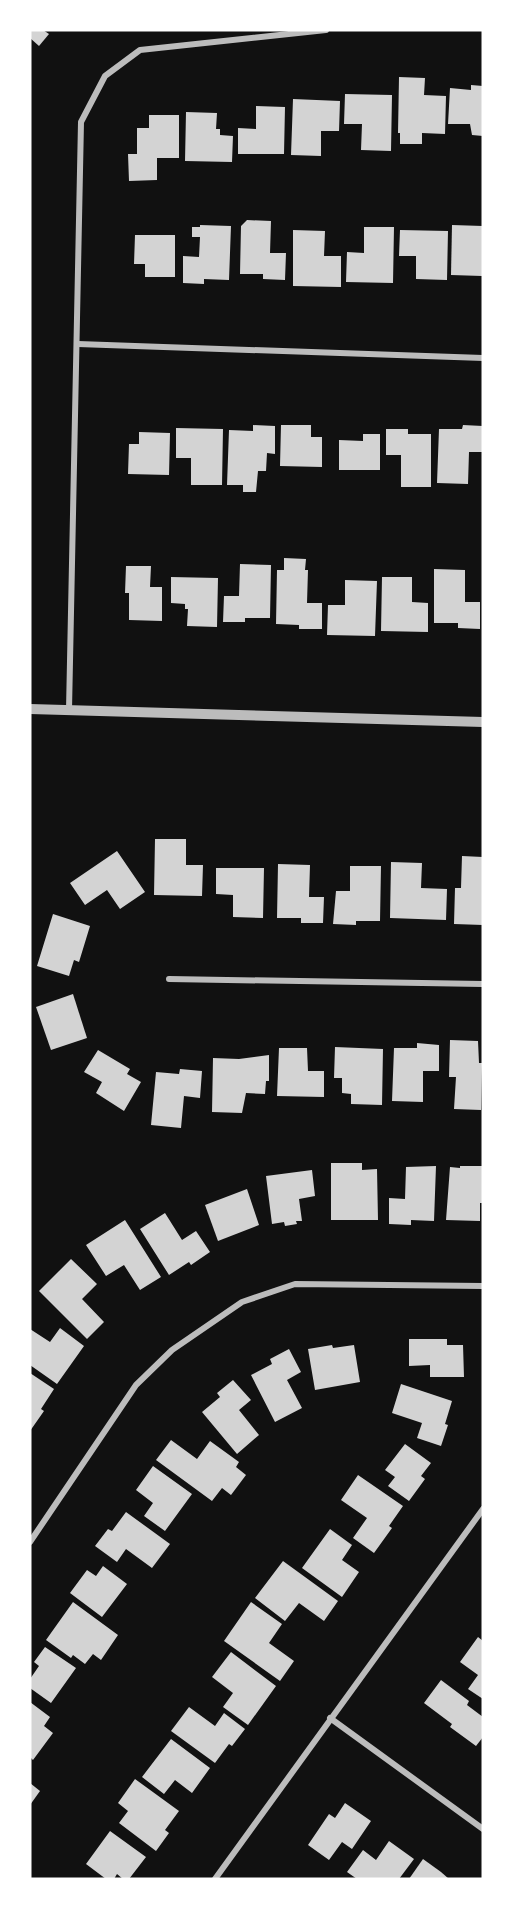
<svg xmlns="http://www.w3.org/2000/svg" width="513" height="1909" viewBox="0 0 513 1909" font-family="'Roboto Serif',serif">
<rect width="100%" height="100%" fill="#111"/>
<g fill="#d3d3d3">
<path d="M30 30H43L49 34 39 46 30 38Z"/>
<path d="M399 77 425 78 424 95 446 96 445 134 422 133V144H400V133H398Z"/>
<path d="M471 85 483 86V136L472 135 470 124H448L450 88 471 90Z"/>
<path d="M345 94 392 95 391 151 361 150 362 124H344Z"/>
<path d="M293 99 340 101 339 131H321V156L291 155Z"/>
<path d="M256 106 285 107 284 154H238V128L256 129Z"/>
<path d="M186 112 217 113 216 129H220V135L233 136 232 162 185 161Z"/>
<path d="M149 115H179V158H157V180L129 181 128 154H137V128H149Z"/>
<path d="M247 220 271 221 270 253H286L285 280 263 279V274H240L241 226Z"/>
<path d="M200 225 231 226 229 280 204 279V284L183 283V256L199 257 200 237H192V227H200Z"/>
<path d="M452 225 483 226 482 276 451 275Z"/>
<path d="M364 227H394L393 283 346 282 347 252 364 253Z"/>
<path d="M293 230 325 231 324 256H341V287L293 286Z"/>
<path d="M400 230 448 231 447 280 416 279V256H399Z"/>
<path d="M135 235H175V277H145V264H134Z"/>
<path d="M253 425 275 426V454L267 453 266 471H258L256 492H243V485H227L229 430 253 431Z"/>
<path d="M281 425H311V437H322V467L280 466Z"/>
<path d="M463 425 483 426V452H469L468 484 437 483 439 429H462Z"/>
<path d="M176 428 223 429 222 485H191V458H176Z"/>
<path d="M386 429H408V434H431V487H401V455H386Z"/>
<path d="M139 432 170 433 169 475 128 474 129 444H139Z"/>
<path d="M363 434H380V470H339V440L363 441Z"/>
<path d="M284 558 306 559 305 570H308L307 603H322V629H299V625L276 624 277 570H284Z"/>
<path d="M240 564 271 565 270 618H245V622H223L224 596H239Z"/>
<path d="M126 566H151L150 587H162V621L129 620V593H125Z"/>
<path d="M434 569 465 570V602H480V629L458 628V623H434Z"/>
<path d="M171 577 218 578 217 627 187 626 188 609H185V604L171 603Z"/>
<path d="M382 577H412V602L428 603V632L381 631Z"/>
<path d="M345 580 377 581 375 636 327 635 328 605H345Z"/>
<path d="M155 839H186V865H203L202 896 154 895Z"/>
<path d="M117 851 145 892 120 909 107 890 85 905 70 883Z"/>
<path d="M462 856 483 857V925L454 924 455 888H461Z"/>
<path d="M391 862 422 863 421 888 447 889 446 920 390 918Z"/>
<path d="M278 864 310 865 309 897H324L323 923H301V918H277Z"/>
<path d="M350 866H381L380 921H356V925L333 924 336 891H350Z"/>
<path d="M216 868H264L263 918 233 917V895L216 894Z"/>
<path d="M53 914 90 926 79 962 74 960 69 976 37 966Z"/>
<path d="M73 994 87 1038 51 1050 36 1007Z"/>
<path d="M450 1040 478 1041 479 1063H482L481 1110 454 1109 456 1077H449Z"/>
<path d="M417 1043 439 1045V1071H423V1102L392 1101 394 1048H417Z"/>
<path d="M335 1047 383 1049 382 1105 351 1104V1094L342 1093V1078H334Z"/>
<path d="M279 1048H307L308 1071H324V1097L277 1096Z"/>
<path d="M98 1050 130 1069 127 1074 141 1082 124 1111 96 1093 102 1082 84 1072Z"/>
<path d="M269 1055V1081H266L265 1094 246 1093 242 1113 212 1112 213 1058 239 1059Z"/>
<path d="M180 1069 202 1071 200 1098 184 1096 181 1128 151 1125 156 1072 179 1074Z"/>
<path d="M331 1163H362V1170L377 1169 378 1220H331Z"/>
<path d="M436 1166 434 1221 411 1220V1225L389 1224V1198L405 1199 406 1167Z"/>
<path d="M460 1166H483V1203H480V1221L446 1220 450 1167 460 1168Z"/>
<path d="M312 1170 315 1196 299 1199 302 1221H296L297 1224 285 1226 284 1222 272 1224 266 1176Z"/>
<path d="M247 1189 259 1225 218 1241 205 1205Z"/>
<path d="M165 1213 182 1240 196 1231 210 1252 191 1265 189 1262 169 1275 140 1229Z"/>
<path d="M125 1220 161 1277 140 1290 124 1265 106 1276 86 1245Z"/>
<path d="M71 1259 97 1284 82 1299 104 1322 87 1339 39 1291Z"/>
<path d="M60 1328 84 1346 57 1384 30 1365V1329L50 1342Z"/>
<path d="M409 1339H447V1345H463L464 1377H430V1365L409 1366Z"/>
<path d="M332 1345 333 1348 354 1345 360 1382 315 1390 308 1349Z"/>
<path d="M289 1349 301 1372 287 1380 302 1408 275 1422 251 1375 272 1364 270 1359Z"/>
<path d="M30 1373 54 1389 41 1409 44 1411 30 1431Z"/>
<path d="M233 1380 251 1400 239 1410 259 1435 237 1454 202 1412 220 1397 217 1393Z"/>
<path d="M401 1384 452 1401 445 1424 448 1425 441 1446 417 1438 422 1423 392 1413Z"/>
<path d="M171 1440 197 1459 210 1441 239 1462 236 1467 246 1475 231 1495 222 1488 212 1501 156 1460Z"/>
<path d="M405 1444 431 1463 421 1476 425 1479 409 1501 388 1486 395 1477 385 1470Z"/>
<path d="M153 1466 192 1494 165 1531 144 1516 153 1503 136 1490Z"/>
<path d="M358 1475 403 1506 389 1526 392 1528 374 1553 353 1538 367 1518 341 1500Z"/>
<path d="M126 1512 170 1544 152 1568 126 1549 117 1562 95 1546 108 1529 112 1531Z"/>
<path d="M330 1529 352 1545 342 1560 359 1572 342 1597 302 1568Z"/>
<path d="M283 1561 338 1601 324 1621 299 1603 285 1621 255 1598Z"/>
<path d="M103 1566 127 1584 102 1617 70 1593 87 1570 96 1576Z"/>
<path d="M73 1602 118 1635 101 1660 93 1654 85 1664 73 1655 71 1658 46 1640Z"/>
<path d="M251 1602 282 1624 269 1643 294 1661 280 1681 224 1641Z"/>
<path d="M478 1637 483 1641V1699L468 1689 478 1675 460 1662Z"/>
<path d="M45 1647 76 1668 51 1703 30 1688V1679L39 1666 34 1662Z"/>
<path d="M231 1652 276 1686 248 1725 223 1707 233 1693 212 1677Z"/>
<path d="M441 1680 469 1701 467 1705 483 1717V1737L476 1746 450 1727 452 1724 424 1703Z"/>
<path d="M30 1702 50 1717 44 1726 53 1733 33 1760 30 1757Z"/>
<path d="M189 1707 215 1726 224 1713 245 1729 232 1746 229 1744 215 1763 171 1731Z"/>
<path d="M171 1739 210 1768 192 1793 175 1780 164 1794 142 1777Z"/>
<path d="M135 1779 179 1811 165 1830 169 1833 156 1851 119 1823 128 1811 118 1803Z"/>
<path d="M30 1783 40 1791 30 1805Z"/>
<path d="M345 1803 371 1821 352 1849 342 1842 329 1860 308 1845 329 1814 335 1818Z"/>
<path d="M110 1831 146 1857 129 1879H123L117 1874 114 1879H106L86 1864Z"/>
<path d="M389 1841 414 1859 399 1879H357L347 1872 363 1850 376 1860Z"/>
<path d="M423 1859 441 1872 449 1879H409Z"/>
</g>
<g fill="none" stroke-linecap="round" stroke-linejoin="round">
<g stroke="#bcbcbc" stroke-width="6">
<path d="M78 344 483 358"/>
<path d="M69 710 81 122 105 76 140 50 326 30"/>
<path d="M169 979 483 984"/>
<path d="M30 1542 136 1385 172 1350 242 1302 295 1284 483 1286"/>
<path d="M330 1718 483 1829"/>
<path d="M215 1879 483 1509"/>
</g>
<path stroke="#bcbcbc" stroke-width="10" d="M30 709 483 722"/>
</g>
<rect width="513" height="1909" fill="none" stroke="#ffffff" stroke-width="63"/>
</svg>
